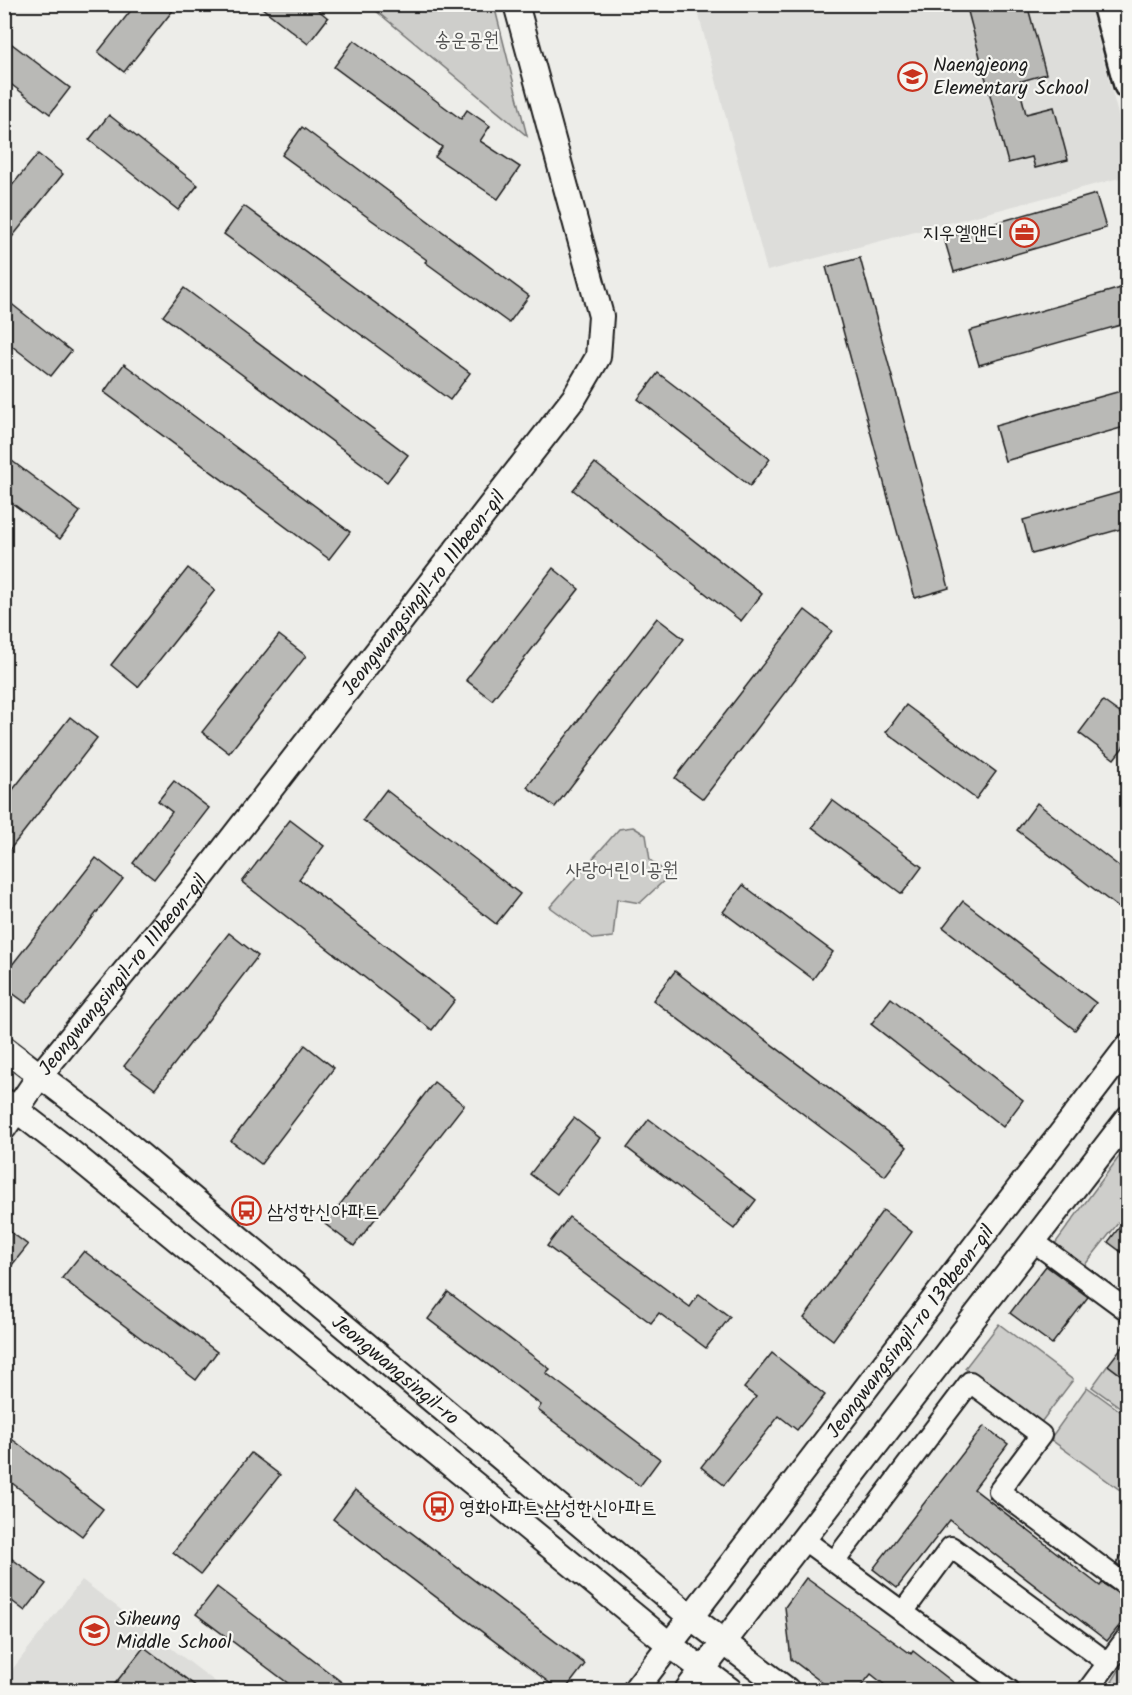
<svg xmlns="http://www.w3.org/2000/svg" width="1132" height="1695" viewBox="0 0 1132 1695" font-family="Kalam,'Poor Story',sans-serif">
<rect width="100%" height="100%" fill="#edede9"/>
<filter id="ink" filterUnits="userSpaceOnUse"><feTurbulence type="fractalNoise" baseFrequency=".0167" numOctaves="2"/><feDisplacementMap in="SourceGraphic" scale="12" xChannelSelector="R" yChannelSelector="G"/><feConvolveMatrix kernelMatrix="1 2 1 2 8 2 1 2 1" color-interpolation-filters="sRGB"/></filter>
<g filter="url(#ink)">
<g fill="#ddddda">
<path d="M696 5H1089L1127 148V176L767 271Z"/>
<path d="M82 1580 226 1690H5L4 1680Z"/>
</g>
<g fill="#cececb" stroke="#757574" stroke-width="1.5">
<path d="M369 5H494L527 136Z"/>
<path d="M633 827 646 835 650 860 670 875 640 903 617 899 613 937 594 939 550 907 619 829Z"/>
<path d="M1127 1146V1212L1080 1271 1051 1249Z"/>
<path d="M999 1324 1073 1380 1039 1425 965 1368Z"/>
<path d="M1108 1365 1127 1380V1412L1092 1387Z"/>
<path d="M1087 1387 1127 1416V1495L1050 1439Z"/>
<path d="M1127 1658V1690H1120L1111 1683Z"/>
</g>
<g fill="#b9b9b6" stroke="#1c1c1c" stroke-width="1.5">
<path d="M136 4H178L124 72 98 52Z"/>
<path d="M257 4H311L328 18 308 44Z"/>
<path d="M966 4H1000L1001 10 1027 4 1046 74 1018 82 1026 114 1054 107 1068 160 1035 168 1032 157 1008 163Z"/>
<path d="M4 38 70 88 50 114 4 79Z"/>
<path d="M354 40 461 119 467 110 490 126 480 141 520 167 498 199 435 157 442 147 334 67Z"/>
<path d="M109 115 198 185 178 210 89 140Z"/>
<path d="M302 127 529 296 509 323 425 262 427 260 282 155Z"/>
<path d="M38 154 63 174 4 247V195Z"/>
<path d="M1096 194 1106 228 954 272 944 238Z"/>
<path d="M244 206 470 373 450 400 224 234Z"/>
<path d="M860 258 949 588 915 598 826 267Z"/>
<path d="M184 288 408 455 387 482 163 316Z"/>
<path d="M1121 288 1128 310V323L979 365 969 331Z"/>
<path d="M4 298 71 351 51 376 4 340Z"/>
<path d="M124 364 350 532 329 559 104 392Z"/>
<path d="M658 373 770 459 750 486 638 399Z"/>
<path d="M1128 389V426L1005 461 995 426Z"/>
<path d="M4 455 80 512 60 539 4 497Z"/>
<path d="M595 463 762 594 741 621 573 490Z"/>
<path d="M1128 490V527L1032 554 1023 520Z"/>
<path d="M188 568 215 590 138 687 111 665Z"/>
<path d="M553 568 579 589 492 700 466 680Z"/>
<path d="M805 610 832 631 703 799 675 778Z"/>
<path d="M657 618 684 639 555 807 527 787Z"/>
<path d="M279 635 306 656 229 753 202 732Z"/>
<path d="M1103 701 1128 719V741L1114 759 1079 733Z"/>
<path d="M906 705 996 772 976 799 886 732Z"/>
<path d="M70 717 97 738 4 857V801Z"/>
<path d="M174 781 209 808 154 879 133 863 172 812 158 801Z"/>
<path d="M386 790 520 894 496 924 363 820Z"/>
<path d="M832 800 922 867 902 894 812 827Z"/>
<path d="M1037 803 1128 873V915L1017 830Z"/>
<path d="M290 820 324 846 299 879 455 1000 432 1030 242 882Z"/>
<path d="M96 858 123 879 26 1003 4 987V975Z"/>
<path d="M743 885 833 952 813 979 723 912Z"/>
<path d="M963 901 1096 1003 1075 1030 943 927Z"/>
<path d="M229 933 258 956 155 1089 124 1066Z"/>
<path d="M675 971 907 1147 885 1176 653 1000Z"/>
<path d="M891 998 1023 1100 1003 1127 871 1024Z"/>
<path d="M305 1045 334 1068 261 1164 231 1141Z"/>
<path d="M434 1082 464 1105 354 1246 325 1224Z"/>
<path d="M574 1118 600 1138 557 1194 530 1174Z"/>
<path d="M649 1119 756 1200 734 1229 627 1148Z"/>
<path d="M883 1210 912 1232 833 1340 804 1318Z"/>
<path d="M1128 1216V1257L1108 1242Z"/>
<path d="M569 1217 690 1307 699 1294 730 1317 706 1348 659 1313 651 1323 547 1246Z"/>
<path d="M4 1227 28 1245 4 1275Z"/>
<path d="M84 1251 217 1352 196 1380 62 1278Z"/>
<path d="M1046 1266 1088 1297 1052 1344 1010 1313Z"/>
<path d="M448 1292 550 1369 546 1373 660 1459 640 1486 538 1410 541 1405 428 1319Z"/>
<path d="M1128 1339V1380L1108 1365Z"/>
<path d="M772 1353 825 1395 797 1430 779 1416 724 1485 701 1467 756 1397 744 1388Z"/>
<path d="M984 1426 1008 1444 974 1489 1100 1586 1102 1583 1128 1599V1615L1107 1641 950 1520 897 1588 873 1569Z"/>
<path d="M4 1433 103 1509 82 1536 4 1477Z"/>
<path d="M251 1453 280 1475 201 1574 173 1552Z"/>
<path d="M355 1490 585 1664 565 1690H559L333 1519Z"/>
<path d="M1128 1546V1572L1116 1563Z"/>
<path d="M4 1553 46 1584 25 1611 4 1595Z"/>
<path d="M806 1578 911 1654 913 1651 963 1690H891L871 1674 858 1690H832L791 1659 785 1607Z"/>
<path d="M217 1587 352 1690H297L196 1614Z"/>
<path d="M144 1647 201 1690H110Z"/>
</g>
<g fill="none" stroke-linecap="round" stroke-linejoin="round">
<defs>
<g id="minor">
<path d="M1033 1241 1128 1311"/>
<path d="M803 1539 1009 1690"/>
<path d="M834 1562 970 1382 1041 1435 999 1491 1128 1587"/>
<path d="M903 1612 951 1547 1108 1663 1088 1690"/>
<path d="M1108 1663 1128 1636"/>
</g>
<g id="tertiary">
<path id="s1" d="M4 1048 102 1123 692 1618 787 1690"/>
<path d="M6 1102 72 1153 670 1645 730 1690"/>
<path id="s2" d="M4 1128 40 1075 199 881 574 398 598 357 601 316 516 4"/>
<path id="s3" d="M635 1690 1128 1046"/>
<path d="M687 1690 1128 1118"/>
</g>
<path id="secondary" d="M1106 4 1128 85"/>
</defs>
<use href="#minor" stroke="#1c1c1c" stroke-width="24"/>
<use href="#tertiary" stroke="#1c1c1c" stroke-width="28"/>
<use href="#secondary" stroke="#1c1c1c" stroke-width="32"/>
<use href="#minor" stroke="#f6f6f2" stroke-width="20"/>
<use href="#tertiary" stroke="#f6f6f2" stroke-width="24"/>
<use href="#secondary" stroke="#f6f6f2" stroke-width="27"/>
</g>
</g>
<defs>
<symbol id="school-ring" viewBox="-11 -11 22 22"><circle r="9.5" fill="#f6f6f2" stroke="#c8321e" stroke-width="1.5"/><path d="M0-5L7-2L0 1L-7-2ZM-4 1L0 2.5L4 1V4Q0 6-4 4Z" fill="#c8321e"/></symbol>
<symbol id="office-ring" viewBox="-11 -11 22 22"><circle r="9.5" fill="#f6f6f2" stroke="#c8321e" stroke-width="1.5"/><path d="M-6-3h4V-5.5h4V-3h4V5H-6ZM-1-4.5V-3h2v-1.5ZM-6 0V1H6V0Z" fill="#c8321e"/></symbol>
<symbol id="bus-ring" viewBox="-11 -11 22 22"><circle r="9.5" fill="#f6f6f2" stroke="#c8321e" stroke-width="1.5"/><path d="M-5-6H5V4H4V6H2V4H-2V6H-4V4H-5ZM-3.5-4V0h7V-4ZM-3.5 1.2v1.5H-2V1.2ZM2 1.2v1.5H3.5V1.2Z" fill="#c8321e"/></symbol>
</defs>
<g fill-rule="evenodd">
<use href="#school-ring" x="896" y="60" width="33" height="33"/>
<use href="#office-ring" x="1008" y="216" width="33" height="33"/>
<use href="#bus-ring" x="230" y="1194" width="33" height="33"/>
<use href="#bus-ring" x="422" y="1490" width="33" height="33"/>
<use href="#school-ring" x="78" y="1614" width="33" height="33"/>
</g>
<g text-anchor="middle" stroke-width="4.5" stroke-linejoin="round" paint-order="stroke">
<g font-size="20" fill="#515151" stroke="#f6f6f2">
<text x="467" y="46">송운공원</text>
<text x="622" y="876">사랑어린이공원</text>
</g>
<g font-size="20" fill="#1c1c1c" stroke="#f6f6f2" text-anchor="start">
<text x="933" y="71">Naengjeong<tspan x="933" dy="23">Elementary School</tspan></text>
<text x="1003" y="239" text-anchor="end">지우엘앤디</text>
<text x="267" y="1218">삼성한신아파트</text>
<text x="459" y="1514">영화아파트.삼성한신아파트</text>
<text x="116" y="1625">Siheung<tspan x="116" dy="23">Middle School</tspan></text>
</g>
<g font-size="20" fill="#1c1c1c" stroke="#f6f6f2">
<text dy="7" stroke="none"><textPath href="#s2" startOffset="680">Jeongwangsingil-ro 111beon-gil</textPath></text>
<text dy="7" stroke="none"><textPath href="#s2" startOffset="194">Jeongwangsingil-ro 111beon-gil</textPath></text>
<text dy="7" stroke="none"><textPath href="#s3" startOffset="452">Jeongwangsingil-ro 139beon-gil</textPath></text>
<text dy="7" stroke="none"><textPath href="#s1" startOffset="507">Jeongwangsingil-ro</textPath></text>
</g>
</g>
<rect width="1132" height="1695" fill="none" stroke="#f6f6f2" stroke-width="24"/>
<rect x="12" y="12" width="1108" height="1671" fill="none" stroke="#1c1c1c" stroke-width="2" filter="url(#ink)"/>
</svg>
